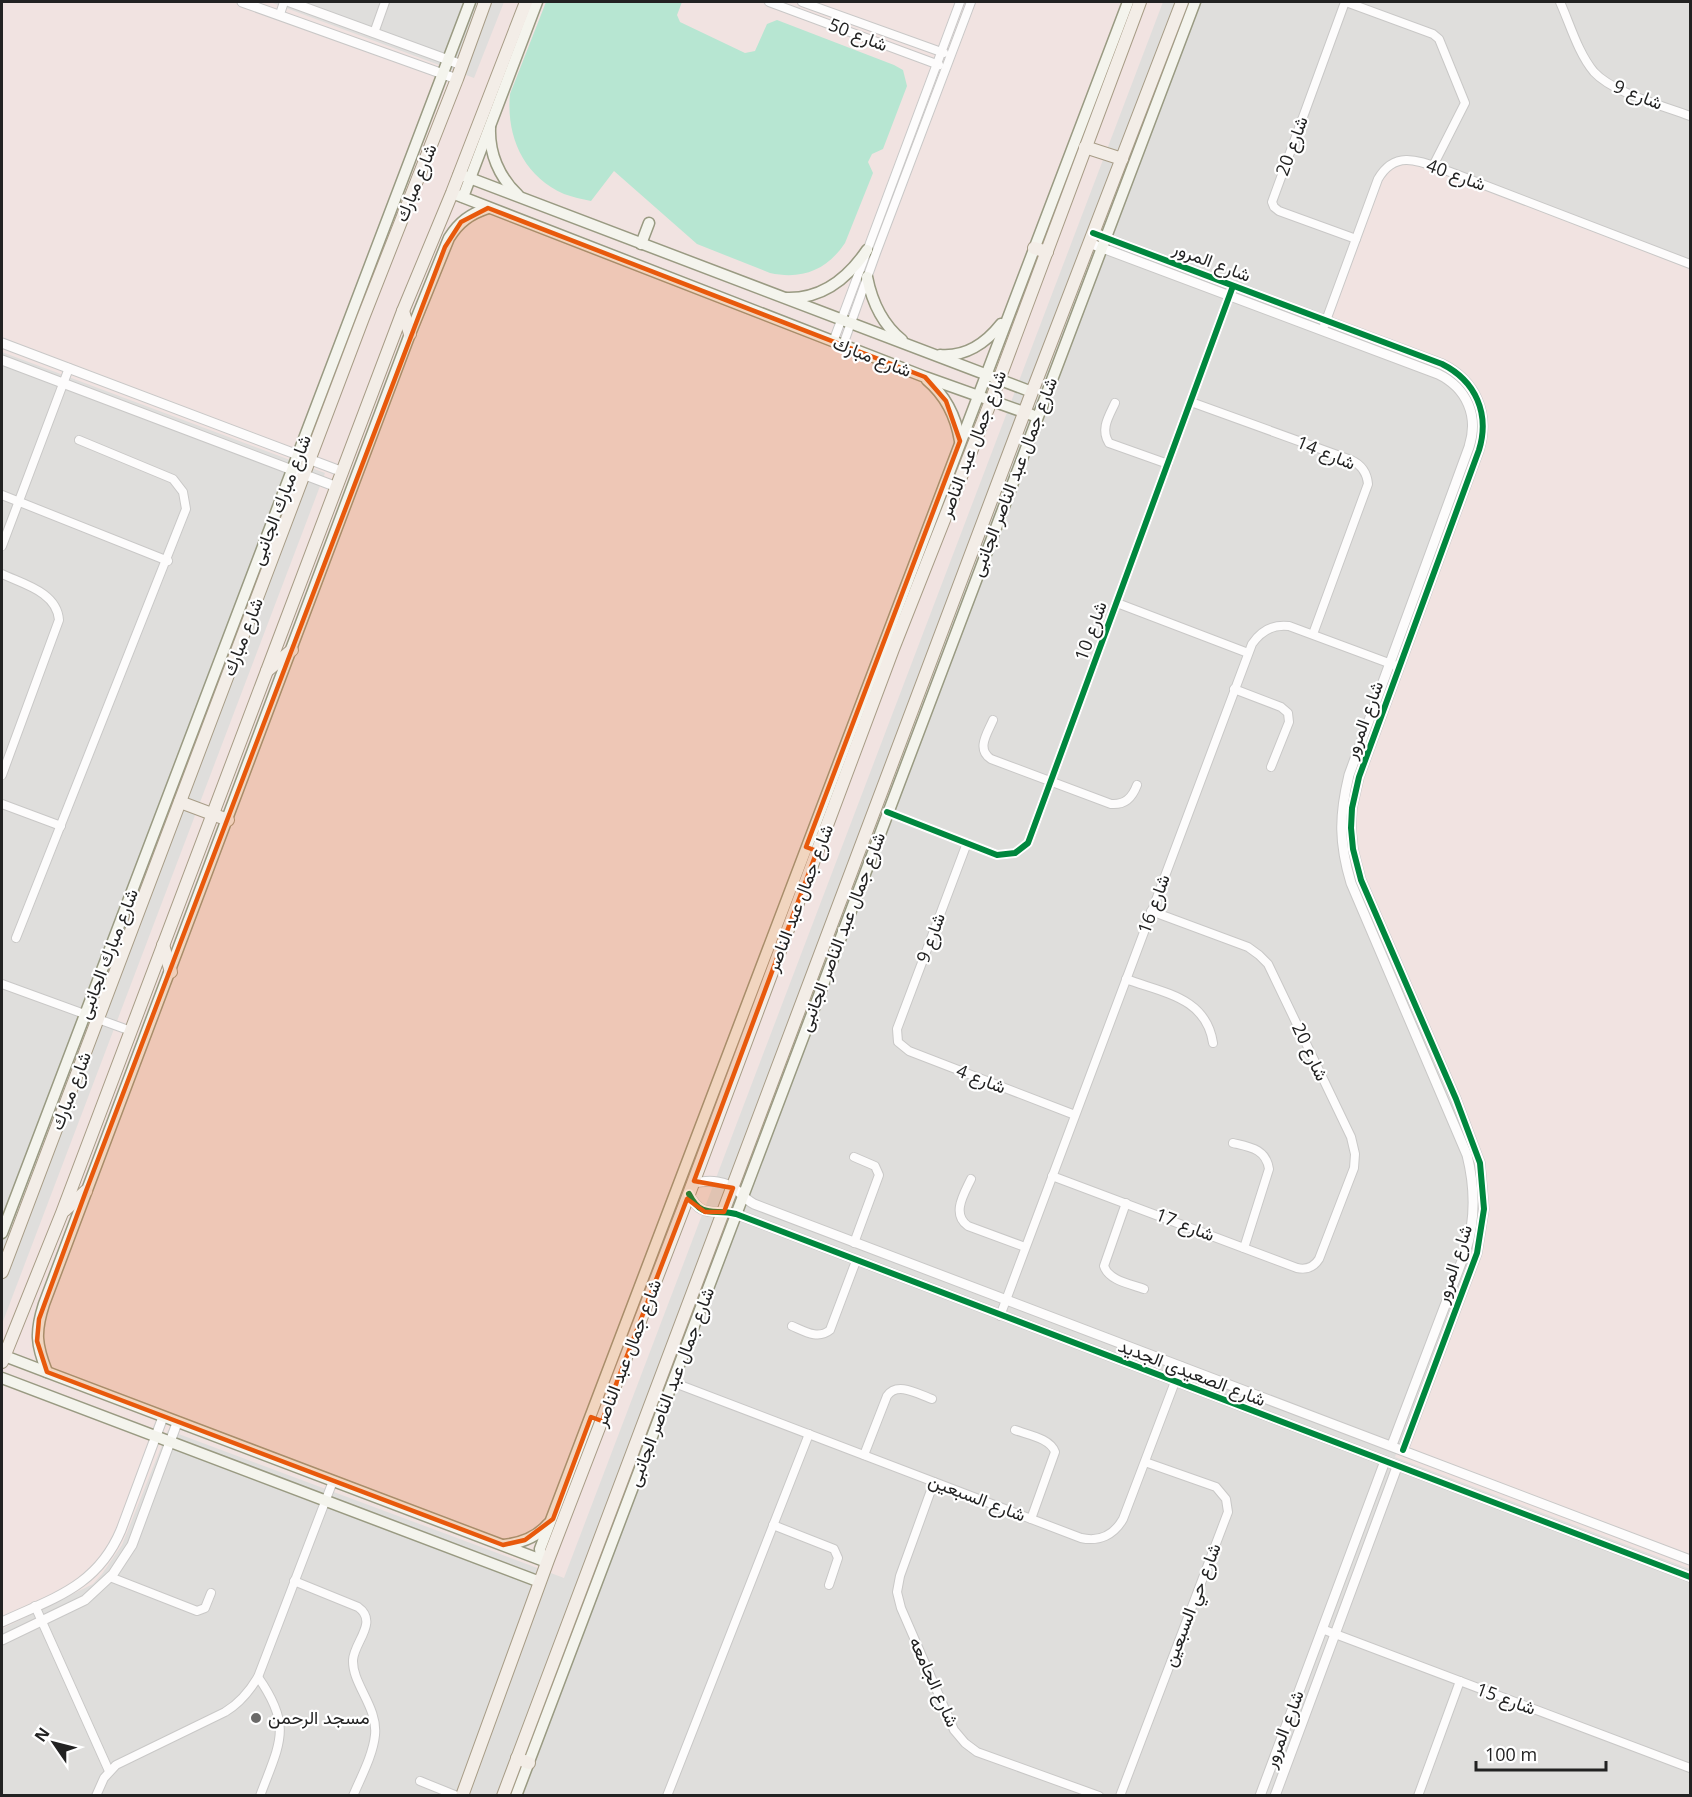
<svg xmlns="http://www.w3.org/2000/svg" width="1692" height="1797" viewBox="0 0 1692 1797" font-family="'Open Sans',Vazirmatn,sans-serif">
<rect width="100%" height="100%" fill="#f0eeeb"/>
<rect fill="#dfdedc" x="2" y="2" width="1688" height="1793"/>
<g fill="#f1e3e1">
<path d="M2 2H270L474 78 504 2H1163L564 1578 168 1430 122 1545 102 1574 93 1584 2 1629V1324L325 473 2 352Z"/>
<path d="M1409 163 1420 165 1690 269V1569L1395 1457 1473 1255 1479 1216 1476 1166 1459 1118 1354 875 1346 837V813L1350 787 1478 428 1477 412 1468 392 1449 374 1327 328 1382 180 1387 172 1395 166Z"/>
</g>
<path fill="#b7e6d2" d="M546 2H682L677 15 680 22 745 53 755 51 767 24 777 20 894 65 903 70 907 86 883 149 872 154 868 162 873 173 845 243C827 270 802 280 770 273L697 244 614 171 591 201C582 199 572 197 564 194 523 176 506 136 510 94Z"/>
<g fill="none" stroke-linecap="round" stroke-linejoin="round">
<defs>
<g id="minor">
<path d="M769 2 939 65"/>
<path d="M802 2 944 53"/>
<path d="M1345 2 1272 202 1274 207 1279 211 1356 239"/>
<path d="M1346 2 1433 34 1439 39 1465 103 1433 166"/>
<path d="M1560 2C1570 24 1578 53 1594 72 1613 93 1664 106 1690 116"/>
<path d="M280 14 284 2"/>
<path d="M374 33 385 2"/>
<path d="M1324 326 1378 179C1397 146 1425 164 1453 173L1690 264"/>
<path d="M833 342 960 2"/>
<path d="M843 345 876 253 971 2"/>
<path d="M1191 402 1351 460C1362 465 1367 473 1368 484L1313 634"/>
<path d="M1115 403C1109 416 1100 429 1109 443L1168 464"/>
<path d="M2 495 168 561"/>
<path d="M2 546 69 368"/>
<path d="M2 574C23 584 57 592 59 620L2 775"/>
<path d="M1117 603 1248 653"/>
<path d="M1234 689 1281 707 1288 713 1289 722 1271 767"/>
<path d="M993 720C987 734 976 749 991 759L1111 804C1125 805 1132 798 1137 785"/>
<path d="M2 804 61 826"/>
<path d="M887 812 997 855 1015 853 1028 843 1233 286"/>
<path d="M967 843 897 1029 898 1042 909 1051 1075 1115"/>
<path d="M16 938 186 509 183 492 173 479 79 440"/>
<path d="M1126 979C1163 993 1206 997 1213 1043"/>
<path d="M2 984 131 1031"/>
<path d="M1233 1143C1250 1147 1266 1149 1269 1169L1244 1248"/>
<path d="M854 1157 875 1166 879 1175 854 1243"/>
<path d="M1052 1176 1297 1268C1306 1270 1314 1267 1319 1259L1354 1168 1355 1154 1351 1137 1268 964 1259 955 1248 947 1151 911"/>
<path d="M971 1179C964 1194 951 1214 968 1226L1025 1247"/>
<path d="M1126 1203 1104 1266C1109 1281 1131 1284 1144 1289"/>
<path d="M1000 1316 1252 644C1261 631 1273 624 1289 626L1394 665"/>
<path d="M792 1326C804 1331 818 1340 830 1330L856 1261"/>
<path d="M672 1382 1081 1538C1099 1542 1114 1535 1123 1519L1181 1366"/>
<path d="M1015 1430C1028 1435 1050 1438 1055 1452L1031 1519"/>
<path d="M864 1455 887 1396C897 1381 918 1394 932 1399"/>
<path d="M934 1482 900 1576 897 1592 901 1608 954 1730 965 1743 977 1752 1099 1796"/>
<path d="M773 1525 834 1549 838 1558 829 1585"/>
<path d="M110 1577 197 1611 205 1608 211 1593"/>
<path d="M294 1581 358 1607C379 1622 354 1642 353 1660 352 1684 378 1707 375 1735 373 1755 361 1777 353 1796"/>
<path d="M35 1606 109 1771"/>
<path d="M1322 1629 1690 1768"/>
<path d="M258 1677C293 1727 280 1742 260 1796"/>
<path d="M420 1781 457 1796"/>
<path d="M96 1796 104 1778 116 1765 225 1712C240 1703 249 1692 258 1677L333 1481"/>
<path d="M667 1796 809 1434"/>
<path d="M1120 1796 1228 1512 1226 1499 1216 1487 1145 1462"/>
<path d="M1418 1796 1460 1681"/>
</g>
<g id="tertiary">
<path d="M242 2 457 79"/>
<path d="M290 2 462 65"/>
<path d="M1100 236 1442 364C1476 381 1490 414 1479 450L1359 777 1352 808 1351 828 1353 849 1361 880 1456 1099 1480 1163 1484 1209 1477 1253 1403 1450"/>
<path d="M1089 243 1438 374C1467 388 1479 416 1469 447L1349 775C1339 816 1339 843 1351 883L1467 1155C1475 1187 1476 1218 1466 1250L1392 1445"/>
<path d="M2 343 343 472"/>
<path d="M2 360 337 487"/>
<path d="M693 1183C710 1180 726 1180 739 1192 744 1197 748 1201 754 1204L1690 1560"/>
<path d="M689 1194C702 1220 714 1208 736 1214L1690 1577"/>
<path d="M2 1622C53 1598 97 1587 121 1530L163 1417"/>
<path d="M2 1640 85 1600 113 1574 132 1545 177 1423"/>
<path d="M1260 1796 1385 1461"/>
<path d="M1275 1796 1397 1467"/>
</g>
<g id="secondary">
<path d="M490 128C489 153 499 177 518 195"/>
<path d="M459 174 1032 392"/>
<path d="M452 193 925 377 1032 415"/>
<path d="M463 197 537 2"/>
<path d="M641 244 649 223"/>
<path d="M867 277C872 302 882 324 902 340"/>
<path d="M787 298C823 299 848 278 867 250"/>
<path d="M940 355C965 357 986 343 1001 324"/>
<path d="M927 380C946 396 956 417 960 441"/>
<path d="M2 1233 470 2"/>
<path d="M2 1355 544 1561"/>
<path d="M47 1372C36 1344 35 1332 44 1304L410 334 449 238C459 222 470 214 488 208"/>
<path d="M2 1378 540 1582"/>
<path d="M504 1545C521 1543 537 1537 548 1524"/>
<path d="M548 1560 541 1556 540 1549 1128 2"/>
<path d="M516 1796 1195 2"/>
</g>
<g id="primary">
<path d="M1085 147 1122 159"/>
<path d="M1034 248 1047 252"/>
<path d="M403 311 410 334"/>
<path d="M267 671 292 650"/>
<path d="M180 802 228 820"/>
<path d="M163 945 171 972"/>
<path d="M65 1210 86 1191"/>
<path d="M2 1272 363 318 457 79 485 2"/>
<path d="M2 1362 62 1213 403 311 452 193 526 2"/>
<path d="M517 1758 529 1763"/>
<path d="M462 1796 548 1560 689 1194 893 649 991 401 1140 2"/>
<path d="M503 1796 1032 392 1182 2"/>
</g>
</defs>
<use href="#minor" stroke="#c9c8c7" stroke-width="10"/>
<use href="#tertiary" stroke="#c9c8c7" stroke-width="11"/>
<use href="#secondary" stroke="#999a82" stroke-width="13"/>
<use href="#primary" stroke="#a79c86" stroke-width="14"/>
<use href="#minor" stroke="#fdfcfc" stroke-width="8"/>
<use href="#tertiary" stroke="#fdfcfc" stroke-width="9"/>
<use href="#secondary" stroke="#f4f4ed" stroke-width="10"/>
<use href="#primary" stroke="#f3ede7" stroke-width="12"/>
<defs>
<g id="cycleway">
<path d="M1093 233 1442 364C1476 381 1490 414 1479 450L1359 777 1352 808 1351 828 1353 849 1361 880 1456 1099 1480 1163 1484 1209 1477 1253 1403 1450"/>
<path d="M887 812 997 855 1015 853 1028 843 1233 286"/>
<path d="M689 1194C702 1220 714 1208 736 1214L1690 1577"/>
</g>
</defs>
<use href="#cycleway" stroke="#fff" stroke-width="10"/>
<use href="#cycleway" stroke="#00873e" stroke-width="6"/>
</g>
<path fill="#e8590c" fill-opacity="0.2" stroke="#e8590c" stroke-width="4.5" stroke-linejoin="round" d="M488 208 925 377 946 401 960 441 806 847 817 851 694 1181 733 1188 724 1212H705L687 1199 602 1421 591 1417 553 1519 525 1540 503 1545 47 1372 37 1341 39 1319 86 1191 445 247 461 222Z"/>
<circle fill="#6a6968" stroke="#fff" stroke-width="2" cx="256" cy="1718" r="6"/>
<g text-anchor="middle" stroke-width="4.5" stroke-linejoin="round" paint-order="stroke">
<g font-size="18" fill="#222" stroke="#fff">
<text transform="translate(858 35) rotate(21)" y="6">شارع 50</text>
<text transform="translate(1638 95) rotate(22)" y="6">شارع 9</text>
<text transform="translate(1292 146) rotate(-70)" y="6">شارع 20</text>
<text transform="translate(1456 175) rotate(20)" y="6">شارع 40</text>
<text transform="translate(416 183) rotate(-68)" y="6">شارع مبارك</text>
<text transform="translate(1212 262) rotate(21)" y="6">شارع المرور</text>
<text transform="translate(872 357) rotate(21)" y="6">شارع مبارك</text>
<text transform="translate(973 444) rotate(-69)" y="6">شارع جمال عبد الناصر</text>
<text transform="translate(1326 453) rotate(22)" y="6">شارع 14</text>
<text transform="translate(1014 477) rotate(-69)" y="6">شارع جمال عبد الناصر الجانبى</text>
<text transform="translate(281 500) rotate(-69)" y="6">شارع مبارك الجانبى</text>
<text transform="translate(1091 631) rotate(-70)" y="6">شارع 10</text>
<text transform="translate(243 637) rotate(-69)" y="6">شارع مبارك</text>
<text transform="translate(1364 720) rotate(-70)" y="6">شارع المرور</text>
<text transform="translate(800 898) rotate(-69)" y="6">شارع جمال عبد الناصر</text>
<text transform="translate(1154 904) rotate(-70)" y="6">شارع 16</text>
<text transform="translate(842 932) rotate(-69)" y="6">شارع جمال عبد الناصر الجانبى</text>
<text transform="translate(931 938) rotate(-70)" y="6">شارع 9</text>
<text transform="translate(108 954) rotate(-69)" y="6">شارع مبارك الجانبى</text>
<text transform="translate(1310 1052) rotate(65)" y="6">شارع 20</text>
<text transform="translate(981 1079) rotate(21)" y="6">شارع 4</text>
<text transform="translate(71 1091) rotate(-69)" y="6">شارع مبارك</text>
<text transform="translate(1185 1225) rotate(21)" y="6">شارع 17</text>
<text transform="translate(1454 1264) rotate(-72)" y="6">شارع المرور</text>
<text transform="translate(628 1353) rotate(-69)" y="6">شارع جمال عبد الناصر</text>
<text transform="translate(1192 1373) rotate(21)" y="6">شارع الصعيدى الجديد</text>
<text transform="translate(671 1387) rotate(-69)" y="6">شارع جمال عبد الناصر الجانبى</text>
<text transform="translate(977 1498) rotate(21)" y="6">شارع السبعين</text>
<text transform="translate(1192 1605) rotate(-69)" y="6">شارع حي السبعين</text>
<text transform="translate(934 1682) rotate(66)" y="6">شارع الجامعه</text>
<text transform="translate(1506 1699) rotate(20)" y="6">شارع 15</text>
<text transform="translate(1284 1729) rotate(-69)" y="6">شارع المرور</text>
</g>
<g font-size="18" fill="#222" stroke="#fff" text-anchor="start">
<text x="268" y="1724">مسجد الرحمن</text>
</g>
</g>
<rect width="1692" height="1797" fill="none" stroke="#222222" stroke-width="6"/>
<g transform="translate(54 1743) rotate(305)" stroke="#ffffff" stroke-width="4.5" paint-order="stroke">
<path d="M0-4.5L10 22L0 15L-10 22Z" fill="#222222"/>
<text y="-9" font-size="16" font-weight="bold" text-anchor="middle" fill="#222222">N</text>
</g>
<path d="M1476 1761v9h130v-9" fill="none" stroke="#222222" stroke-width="3"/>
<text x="1485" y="1761" font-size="18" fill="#222222" stroke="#ffffff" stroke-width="4.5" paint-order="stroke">100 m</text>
</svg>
